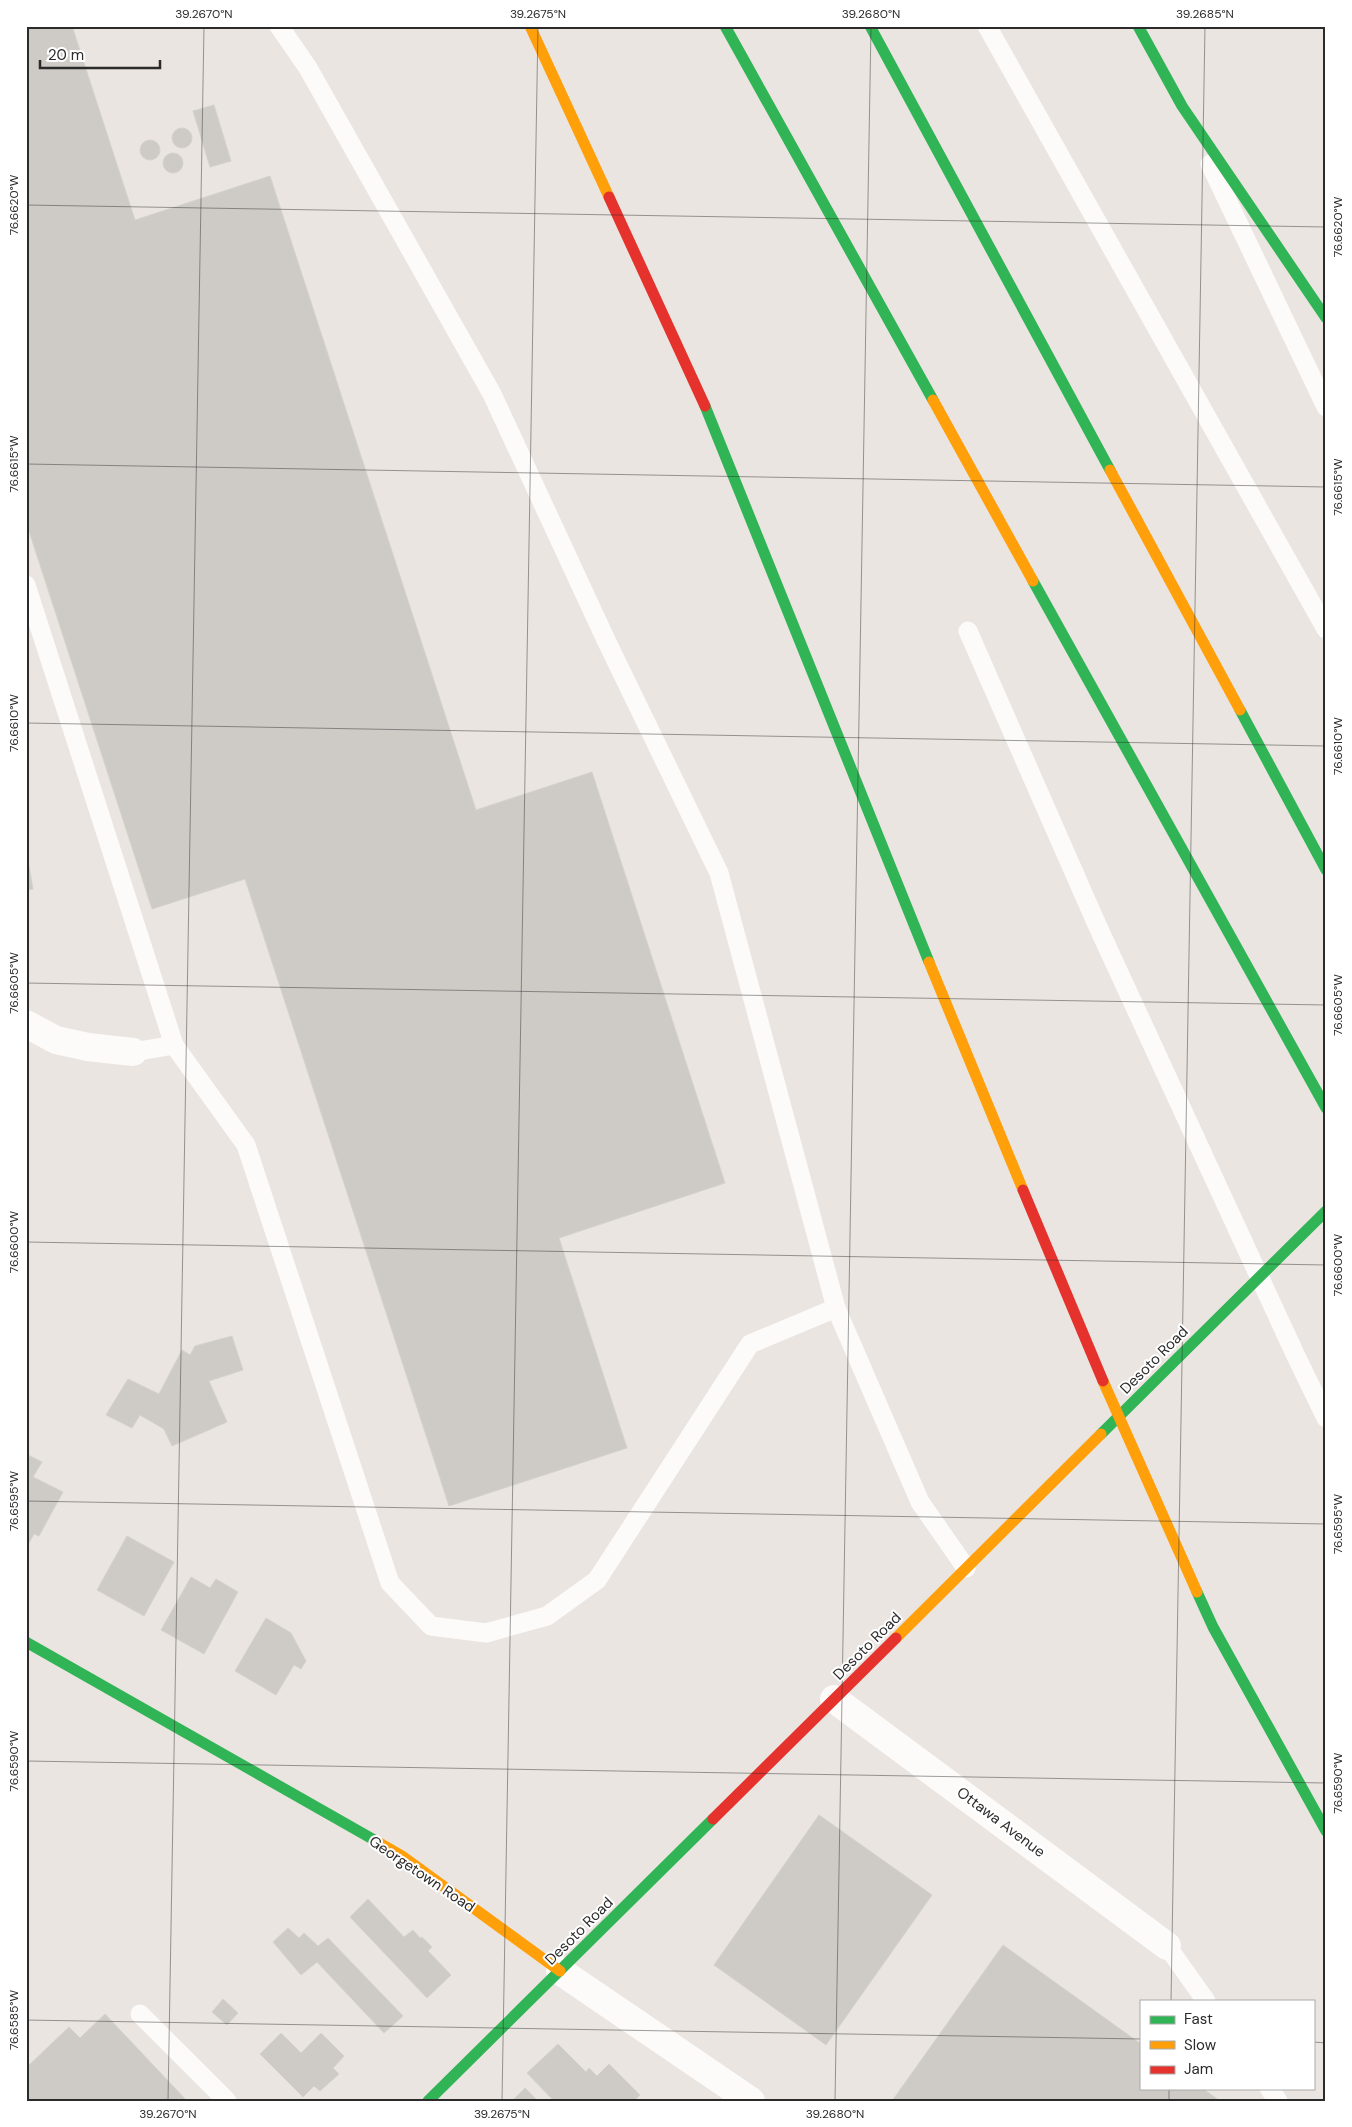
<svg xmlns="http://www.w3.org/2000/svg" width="1352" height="2127" viewBox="0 0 1352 2127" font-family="'DM Sans',sans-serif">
<rect width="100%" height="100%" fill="#eae5e0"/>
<g fill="#cecbc7" stroke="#d5d1cc">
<path d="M26 26H72L135 220 270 176 476 810 592 772 725 1183 559 1238 627 1448 449 1506 245 879 152 909 26 522Z"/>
<path d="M214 105 231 161 210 167 193 111Z"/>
<circle cx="182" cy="138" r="10"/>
<circle cx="150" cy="150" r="10"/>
<circle cx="173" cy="163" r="10"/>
<path d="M29 866 33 889 26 890V867Z"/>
<path d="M232 1336 243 1370 209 1381 227 1422 172 1446 164 1429 140 1415 132 1428 106 1415 128 1379 159 1394 182 1350 190 1355 195 1346Z"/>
<path d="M26 1454 42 1462 33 1477 63 1492 39 1536 34 1534 26 1548Z"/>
<path d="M127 1536 174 1562 144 1616 97 1590Z"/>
<path d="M191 1577 210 1588 216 1579 238 1592 204 1654 161 1630Z"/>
<path d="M266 1618 291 1633 306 1661 301 1669 294 1665 276 1695 235 1671Z"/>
<path d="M819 1815 932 1895 826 2045 714 1965Z"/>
<path d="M368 1899 404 1937 413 1930 420 1938 422 1937 432 1947 428 1951 451 1975 427 1998 350 1917Z"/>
<path d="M288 1928 299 1938 304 1933 318 1946 328 1938 403 2016 384 2033 317 1962 301 1975 273 1942Z"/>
<path d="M1003 1945 1141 2044V2088H1202L1220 2101H892Z"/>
<path d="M223 1999 238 2013 227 2025 212 2012Z"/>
<path d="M105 2014 187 2101H26V2068L69 2027 80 2038Z"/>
<path d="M281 2033 301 2053 321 2033 344 2056 333 2068 339 2074 320 2091 314 2086 303 2097 260 2054Z"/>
<path d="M558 2044 586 2072 589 2068 597 2076 609 2064 640 2095 634 2101H554L527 2073Z"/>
<path d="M525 2088 538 2101H512Z"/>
</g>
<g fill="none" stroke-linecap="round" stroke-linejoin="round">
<g stroke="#fcfbfa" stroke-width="19">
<path d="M279 26 308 68 492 394 606 640 719 873 836 1308 920 1502 966 1568"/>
<path d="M987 26 1326 629"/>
<path d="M1210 164 1326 407"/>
<path d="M26 585 174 1045 246 1145 390 1583 431 1626 486 1633 547 1616 597 1580 750 1344 836 1308"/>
<path d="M968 631 1098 927 1295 1354 1326 1418"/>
<path d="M133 1052 174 1045"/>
<path d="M1167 1946 1206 2001"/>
<path d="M140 2014 227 2101"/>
<path d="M1269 2088 1278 2101"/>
</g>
<g stroke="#fcfbfa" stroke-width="28">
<path d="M26 1024 56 1040 88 1047 133 1052"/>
<path d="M834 1699 1167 1946"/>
<path d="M560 1971 751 2101"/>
</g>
<g stroke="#30b455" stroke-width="11">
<path d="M725 26 933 400"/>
<path d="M870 26 1110 470"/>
<path d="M1138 26 1182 106 1326 318"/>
<path d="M705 406 929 962"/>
<path d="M1033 581 1326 1108"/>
<path d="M1240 710 1326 870"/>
<path d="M1101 1434 1326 1211"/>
<path d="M1197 1592 1213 1627 1326 1831"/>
<path d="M26 1642 376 1841"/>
<path d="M428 2101 713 1819"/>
</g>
<g stroke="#ff9f0a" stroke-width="11">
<path d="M530 26 609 197"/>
<path d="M933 400 1033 581"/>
<path d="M1110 470 1240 710"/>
<path d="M929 962 1023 1190"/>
<path d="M1103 1381 1197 1592"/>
<path d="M896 1638 1101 1434"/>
<path d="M376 1841 402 1856 560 1971"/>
</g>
<g stroke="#e5322d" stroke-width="11">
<path d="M609 197 705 406"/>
<path d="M1023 1190 1103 1381"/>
<path d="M713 1819 896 1638"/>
</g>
</g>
<path fill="none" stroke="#2b2b2b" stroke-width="1" stroke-opacity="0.45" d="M26 205 1326 227M26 464 1326 487M26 723 1326 746M26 983 1326 1005M26 1242 1326 1265M26 1501 1326 1524M26 1761 1326 1783M1171 2001 1205 26M26 2020 1141 2039M1313 2042 1326 2043M168 2101 204 26M502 2101 538 26M835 2101 871 26M1169 2101V2088"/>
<g text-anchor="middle" stroke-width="4" stroke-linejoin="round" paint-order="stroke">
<g font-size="15" fill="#2b2b2b" stroke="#fff">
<text transform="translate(1154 1360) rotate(-45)" y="5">Desoto Road</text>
<text transform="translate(867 1646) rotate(-45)" y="5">Desoto Road</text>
<text transform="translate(1001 1822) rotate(37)" y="5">Ottawa Avenue</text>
<text transform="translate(422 1874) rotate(34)" y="5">Georgetown Road</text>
<text transform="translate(579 1931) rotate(-45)" y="5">Desoto Road</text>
</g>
</g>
<rect width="1352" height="2127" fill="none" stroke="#ffffff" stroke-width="55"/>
<rect x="1140" y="2000" width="175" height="90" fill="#ffffff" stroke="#aaaaaa"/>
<rect x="1150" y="2016" width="25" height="8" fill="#30b455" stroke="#aaaaaa"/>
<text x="1184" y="2024" font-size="15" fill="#2b2b2b">Fast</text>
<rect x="1150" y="2041" width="25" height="8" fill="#ff9f0a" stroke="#aaaaaa"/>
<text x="1184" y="2050" font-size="15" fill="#2b2b2b">Slow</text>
<rect x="1150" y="2066" width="25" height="8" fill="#e5322d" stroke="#aaaaaa"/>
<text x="1184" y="2074" font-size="15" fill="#2b2b2b">Jam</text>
<path d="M40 60v8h120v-8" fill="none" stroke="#2b2b2b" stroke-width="2.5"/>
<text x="48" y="60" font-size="15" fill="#2b2b2b" stroke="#ffffff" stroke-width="4" paint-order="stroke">20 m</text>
<rect x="28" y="28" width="1296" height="2072" fill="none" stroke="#2b2b2b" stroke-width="2"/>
<g font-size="12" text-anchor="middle" fill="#2b2b2b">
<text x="204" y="18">39.2670°N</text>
<text x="538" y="18">39.2675°N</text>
<text x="871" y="18">39.2680°N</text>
<text x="1205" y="18">39.2685°N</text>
<text transform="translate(14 205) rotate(-90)" y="4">76.6620°W</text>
<text transform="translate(1338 227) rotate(-90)" y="4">76.6620°W</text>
<text transform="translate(14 464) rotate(-90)" y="4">76.6615°W</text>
<text transform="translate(1338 487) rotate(-90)" y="4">76.6615°W</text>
<text transform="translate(14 723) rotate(-90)" y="4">76.6610°W</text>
<text transform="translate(1338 746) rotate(-90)" y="4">76.6610°W</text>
<text transform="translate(14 983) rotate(-90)" y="4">76.6605°W</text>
<text transform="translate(1338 1005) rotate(-90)" y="4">76.6605°W</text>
<text transform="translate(14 1242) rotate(-90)" y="4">76.6600°W</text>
<text transform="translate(1338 1265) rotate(-90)" y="4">76.6600°W</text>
<text transform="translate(14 1501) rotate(-90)" y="4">76.6595°W</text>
<text transform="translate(1338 1524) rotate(-90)" y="4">76.6595°W</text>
<text transform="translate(14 1761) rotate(-90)" y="4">76.6590°W</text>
<text transform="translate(1338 1783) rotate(-90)" y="4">76.6590°W</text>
<text transform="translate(14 2020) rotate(-90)" y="4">76.6585°W</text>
<text x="168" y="2118">39.2670°N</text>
<text x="502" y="2118">39.2675°N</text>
<text x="835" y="2118">39.2680°N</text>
</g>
</svg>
